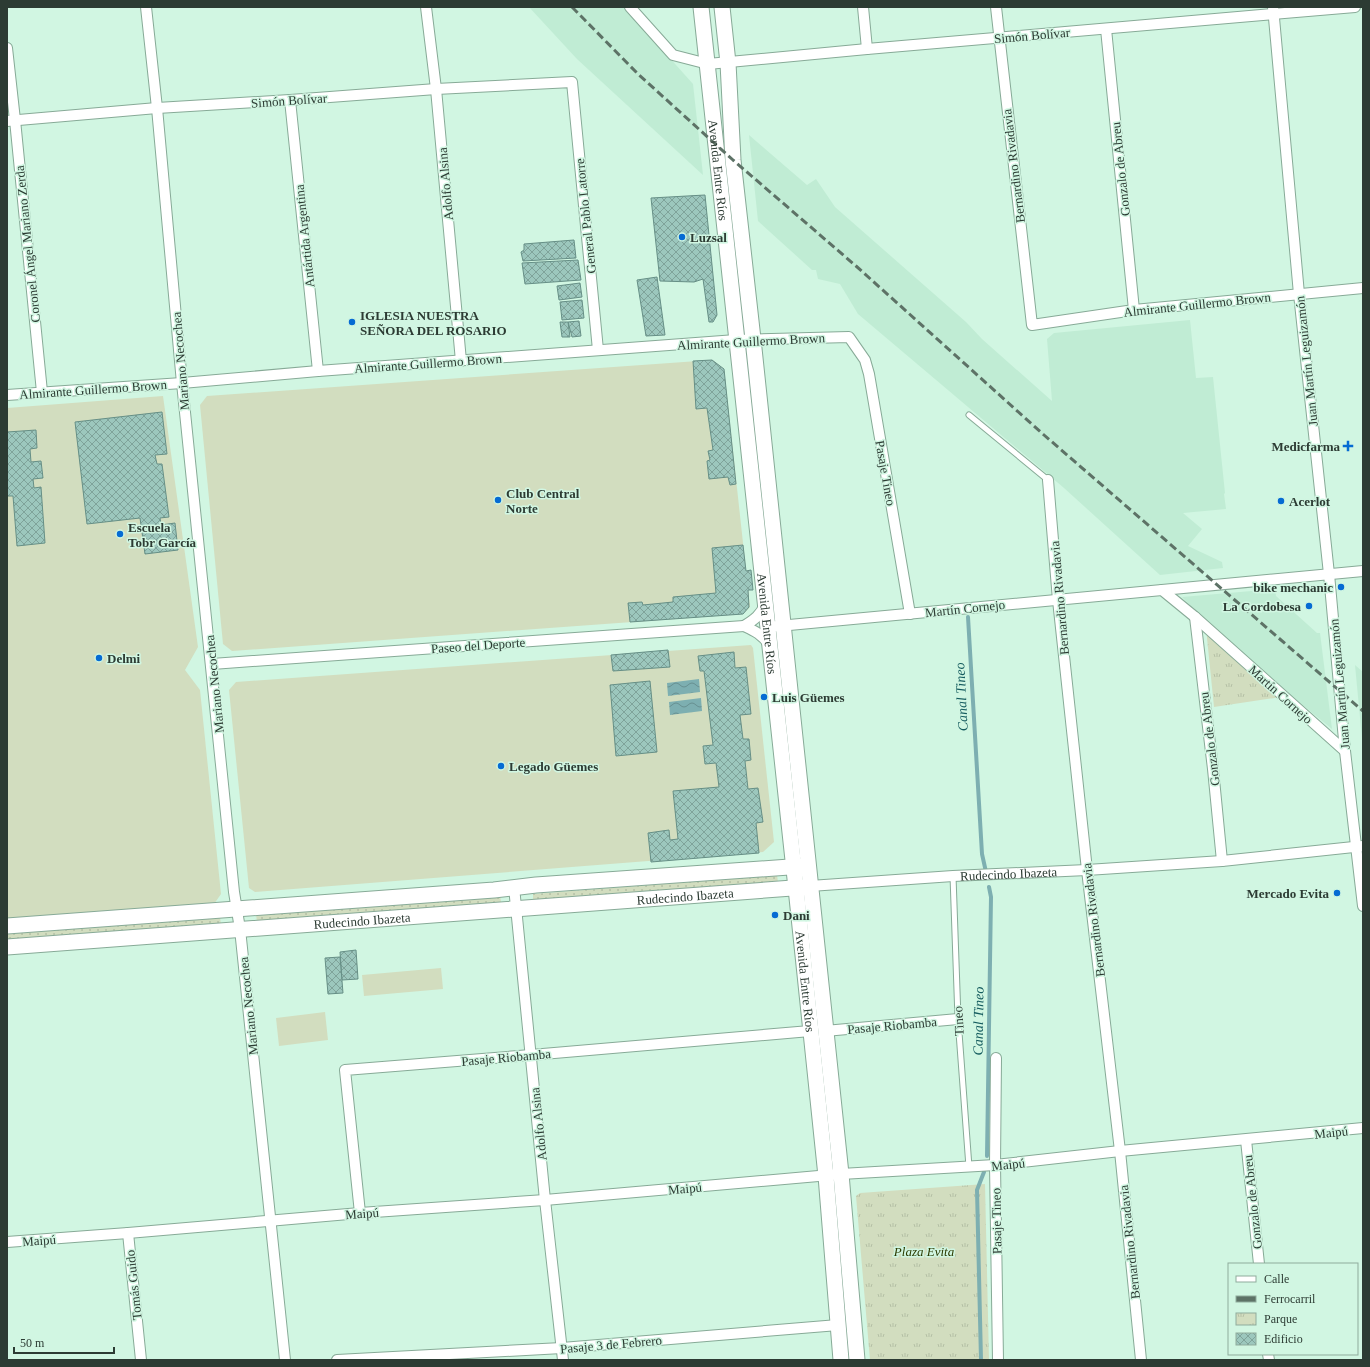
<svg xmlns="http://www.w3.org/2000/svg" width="1370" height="1367" viewBox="0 0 1370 1367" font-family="'Times New Roman',serif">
<defs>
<pattern id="grass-dots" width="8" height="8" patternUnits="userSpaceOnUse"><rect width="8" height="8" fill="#d2ddbf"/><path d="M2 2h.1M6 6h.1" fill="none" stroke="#b4bfa5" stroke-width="1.8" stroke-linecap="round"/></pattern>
<pattern id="park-tufts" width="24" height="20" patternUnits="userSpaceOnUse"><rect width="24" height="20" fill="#d2ddbf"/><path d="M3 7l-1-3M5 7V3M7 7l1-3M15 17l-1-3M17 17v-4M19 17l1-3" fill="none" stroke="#b4bfa5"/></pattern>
<pattern id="water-waves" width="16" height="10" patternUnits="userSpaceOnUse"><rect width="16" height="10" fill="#7dafb1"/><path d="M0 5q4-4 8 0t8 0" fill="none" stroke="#679091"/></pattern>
<pattern id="building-cross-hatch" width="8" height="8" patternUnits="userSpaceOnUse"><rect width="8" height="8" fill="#9cc7bd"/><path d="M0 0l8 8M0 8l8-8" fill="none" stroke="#7fa39a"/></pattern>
</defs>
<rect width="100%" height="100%" fill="#d1f6e2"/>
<g fill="#c0ecd4">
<path d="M529 7H624L693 84 703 175 577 59Z"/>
<path d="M749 135 807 185 816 179 835 207 966 322 982 339 1052 401 1047 339 1054 333 1190 320 1196 378 1213 377 1225 493 1224 494 1226 509 1183 513 1202 529 1188 546 1222 562 1223 568 1160 575 1064 488 858 314 840 284 818 279 816 270H812L758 221Z"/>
<path d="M1275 589 1276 596 1317 633H1320L1332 729 1246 659 1204 620 1182 597Z"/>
<path d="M1355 665 1363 672V749Z"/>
</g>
<g fill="url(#grass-dots)">
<path d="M777 875 778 882 533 901V894Z"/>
<path d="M500 895 501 902 257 922 256 914Z"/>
<path d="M220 917 221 925 7 942V934Z"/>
</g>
<g fill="url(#park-tufts)">
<path d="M1206 628 1281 697 1214 707Z"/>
<path d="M985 1184 989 1360H870L856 1196 860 1193Z"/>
</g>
<g fill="#d2ddbf">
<path d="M712 360 724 369 750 607 743 614 232 651 223 644 200 405 207 396Z"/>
<path d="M163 396 198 647 185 670 200 690 221 894 214 904 7 921V408Z"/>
<path d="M751 645 753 648 774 842 763 852 255 892 249 888 229 690 236 682Z"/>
<path d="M441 968 443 989 364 996 362 975Z"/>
<path d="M325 1012 328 1040 279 1046 276 1018Z"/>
</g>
<g fill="url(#water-waves)">
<path d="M699 679 700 692 668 696 667 683Z"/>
<path d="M701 698 702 711 670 715 669 702Z"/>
</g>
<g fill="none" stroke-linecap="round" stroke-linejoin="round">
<g stroke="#7dafb1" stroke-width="4">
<path d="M968 617 982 854 986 872"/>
<path d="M987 1156 991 897 989 887"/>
<path d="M981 1360 977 1190 984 1172"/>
</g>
</g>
<g fill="url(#building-cross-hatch)" stroke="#668f86">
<path d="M705 195 717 315 713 322H709L703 279 694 282 660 281 651 198Z"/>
<path d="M574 240 576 258 523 261 521 252 524 250V244Z"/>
<path d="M578 260 581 280 525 284 522 263Z"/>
<path d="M657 277 665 335 646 336 637 280Z"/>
<path d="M580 283 582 297 559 300 557 286Z"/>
<path d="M582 300 584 318 562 320 560 302Z"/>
<path d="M579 321 581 336 572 337 568 322Z"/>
<path d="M560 322H568L570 337H562Z"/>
<path d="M712 360 724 369 736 484 730 485 728 477 709 479 707 461 710 460 708 451 713 450 707 408 696 409 693 361Z"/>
<path d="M162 412 167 454 155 455 157 464H162L169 517 160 518 161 525 175 523 178 550 145 554 140 518 87 524 75 422Z"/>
<path d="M36 430 37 448 30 449 31 462 41 461 43 478 33 479 34 488 41 487 45 543 17 546 13 496H7V432Z"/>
<path d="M743 545 746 571 751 570 753 590H748L749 607 743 614 630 622 628 603 642 602 643 605 673 602V597L716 593 712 548Z"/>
<path d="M668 650 670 667 613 671 611 655Z"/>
<path d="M734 652 735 668 746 667 751 714 740 715 743 739H749L751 760 745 761 748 789 758 788 763 822 756 823 759 853 651 862 648 833 669 830 670 840 678 839 673 791 719 787 716 763 705 764 703 746 713 745 704 671H700L698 656Z"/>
<path d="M650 681 657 752 616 756 610 685Z"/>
<path d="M356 950 358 979 342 980 340 952Z"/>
<path d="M340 957 343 993 328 994 325 958Z"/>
</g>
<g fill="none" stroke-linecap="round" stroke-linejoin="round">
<defs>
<g id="lane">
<path d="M969 415 1048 480"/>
<path d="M953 876 958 1019 969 1167"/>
</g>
<g id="street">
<path d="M146 7 157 108 182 383 234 892 240 929 285 1360"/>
<path d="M426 7 436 89 461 361"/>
<path d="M630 7 673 55 708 64 867 49 1355 7"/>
<path d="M863 7 867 49"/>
<path d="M996 7 1032 325 1134 310 1363 288"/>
<path d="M1273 7 1299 294 1329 574 1345 751 1363 906"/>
<path d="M1106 29 1134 310"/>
<path d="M7 48 15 120 42 392"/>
<path d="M290 100 318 371"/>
<path d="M7 121 157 108 290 100 436 89 572 82 598 350"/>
<path d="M7 395 182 383 318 371 736 340 849 337 865 360 869 374 910 614"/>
<path d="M1048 480 1058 600 1087 870 1120 1151 1141 1360"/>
<path d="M1162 590 1363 571"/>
<path d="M765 604C761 615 754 620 744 626 755 631 763 635 769 645"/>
<path d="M1195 617 1213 769 1222 861"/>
<path d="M768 627 1162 590 1195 617 1345 751"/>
<path d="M212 664 744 626"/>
<path id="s1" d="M810 886 953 876 1087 870 1222 861 1363 846"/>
<path d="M514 887 545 1200 563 1360"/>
<path d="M825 1031 958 1019"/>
<path d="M996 1058 995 1165 998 1360"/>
<path d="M1246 1140 1259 1264"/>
<path d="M360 1213 345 1070 531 1055 810 1031"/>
<path d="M128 1233 141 1360"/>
<path d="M7 1242 128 1233 360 1213 545 1200 841 1174 995 1165 1120 1151 1363 1128"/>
<path d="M1268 1354 1269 1360"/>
<path d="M337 1360 562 1348 838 1325"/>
</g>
<g id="secondary">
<path id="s2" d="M701 7 796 888 826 1176 841 1360"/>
<path d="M722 7 728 63 733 160 753 339 841 1174 857 1360"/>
<path d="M7 926 494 890 536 885 803 866"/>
<path id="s3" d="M7 947 806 887"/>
</g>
</defs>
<use href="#lane" stroke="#87aa97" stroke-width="7"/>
<use href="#street" stroke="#87aa97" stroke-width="12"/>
<use href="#secondary" stroke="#87aa97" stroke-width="17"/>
<use href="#lane" stroke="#fff" stroke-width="5"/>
<use href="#street" stroke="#fff" stroke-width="10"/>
<use href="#secondary" stroke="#fff" stroke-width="15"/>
<path stroke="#5d7266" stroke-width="3" stroke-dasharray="8 4" stroke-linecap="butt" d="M572 7 638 74 733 160 856 266 1044 435 1363 711"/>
</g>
<g fill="#066bd3" stroke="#d1f6e2" stroke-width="1.5">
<circle cx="682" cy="237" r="4"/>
<circle cx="352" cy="322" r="4"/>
<path d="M1346 440h4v4h4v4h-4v4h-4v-4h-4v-4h4z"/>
<circle cx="498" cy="500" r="4"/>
<circle cx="1281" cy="501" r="4"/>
<circle cx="120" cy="534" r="4"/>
<circle cx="1341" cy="587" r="4"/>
<circle cx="1309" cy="606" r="4"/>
<circle cx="99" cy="658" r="4"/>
<circle cx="764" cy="697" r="4"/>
<circle cx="501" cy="766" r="4"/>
<circle cx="1337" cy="893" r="4"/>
<circle cx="775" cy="915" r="4"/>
</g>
<g text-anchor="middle" stroke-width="3" stroke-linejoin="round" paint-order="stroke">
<g font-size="13" fill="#2c3b33" stroke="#d1f6e2">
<text transform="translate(1032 35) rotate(-5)" y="5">Simón Bolívar</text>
<text transform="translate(289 100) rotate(-4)" y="5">Simón Bolívar</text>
<text transform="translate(1013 166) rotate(-97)" y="5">Bernardino Rivadavia</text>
<text transform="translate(1120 169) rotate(-96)" y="5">Gonzalo de Abreu</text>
<text dy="5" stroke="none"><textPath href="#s2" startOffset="164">Avenida Entre Ríos</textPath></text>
<text transform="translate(445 184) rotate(-95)" y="5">Adolfo Alsina</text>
<text transform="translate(585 216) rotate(-96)" y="5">General Pablo Latorre</text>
<text transform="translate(304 236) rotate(-96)" y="5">Antártida Argentina</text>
<text transform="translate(27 244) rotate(-96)" y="5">Coronel Ángel Mariano Zerda</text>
<text transform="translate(1197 304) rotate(-6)" y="5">Almirante Guillermo Brown</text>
<text transform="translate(751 341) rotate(-3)" y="5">Almirante Guillermo Brown</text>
<text transform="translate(180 361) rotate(-95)" y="5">Mariano Necochea</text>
<text transform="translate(1306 361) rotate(-96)" y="5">Juan Martín Leguizamón</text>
<text transform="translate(428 363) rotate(-4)" y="5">Almirante Guillermo Brown</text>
<text transform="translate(93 389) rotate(-4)" y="5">Almirante Guillermo Brown</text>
<text transform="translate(886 473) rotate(80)" y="5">Pasaje Tineo</text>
<text transform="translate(1059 598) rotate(-95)" y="5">Bernardino Rivadavia</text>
<text transform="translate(965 608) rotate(-6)" y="5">Martín Cornejo</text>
<text dy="5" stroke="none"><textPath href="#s2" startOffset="620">Avenida Entre Ríos</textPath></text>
<text transform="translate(478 645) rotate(-4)" y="5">Paseo del Deporte</text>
<text transform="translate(214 684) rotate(-96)" y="5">Mariano Necochea</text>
<text transform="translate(1339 684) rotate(-95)" y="5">Juan Martín Leguizamón</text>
<text transform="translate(1281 694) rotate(42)" y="5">Martín Cornejo</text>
<text transform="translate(1209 739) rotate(-97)" y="5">Gonzalo de Abreu</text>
<text dy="5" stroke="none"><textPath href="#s1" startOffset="199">Rudecindo Ibazeta</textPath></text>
<text dy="5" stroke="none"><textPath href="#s3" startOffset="680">Rudecindo Ibazeta</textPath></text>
<text dy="5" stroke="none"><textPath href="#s3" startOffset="356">Rudecindo Ibazeta</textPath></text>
<text transform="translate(1093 920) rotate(-97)" y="5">Bernardino Rivadavia</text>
<text dy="5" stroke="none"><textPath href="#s2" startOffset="980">Avenida Entre Ríos</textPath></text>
<text transform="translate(248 1006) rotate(-96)" y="5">Mariano Necochea</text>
<text transform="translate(958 1021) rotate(-93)" y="5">Tineo</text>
<text transform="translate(892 1025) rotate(-5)" y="5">Pasaje Riobamba</text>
<text transform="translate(506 1057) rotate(-5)" y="5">Pasaje Riobamba</text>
<text transform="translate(538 1124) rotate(-96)" y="5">Adolfo Alsina</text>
<text transform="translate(1331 1132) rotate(-6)" y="5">Maipú</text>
<text transform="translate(1008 1164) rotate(-6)" y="5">Maipú</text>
<text transform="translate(685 1188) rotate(-5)" y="5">Maipú</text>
<text transform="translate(1252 1202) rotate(-96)" y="5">Gonzalo de Abreu</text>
<text transform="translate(362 1213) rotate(-4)" y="5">Maipú</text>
<text transform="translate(996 1221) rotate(-91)" y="5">Pasaje Tineo</text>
<text transform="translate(39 1240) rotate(-4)" y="5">Maipú</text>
<text transform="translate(1129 1242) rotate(-96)" y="5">Bernardino Rivadavia</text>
<text transform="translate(133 1285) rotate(-96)" y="5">Tomás Guido</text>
<text transform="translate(611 1344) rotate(-5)" y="5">Pasaje 3 de Febrero</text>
</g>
<g font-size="13" font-weight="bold" fill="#2c3b33" stroke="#d1f6e2" text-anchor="start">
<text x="690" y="242">Luzsal</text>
<text x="360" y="320">IGLESIA NUESTRA<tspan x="360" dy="15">SEÑORA DEL ROSARIO</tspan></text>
<text x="1340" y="451" text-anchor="end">Medicfarma</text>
<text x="506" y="498">Club Central<tspan x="506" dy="15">Norte</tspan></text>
<text x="1289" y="506">Acerlot</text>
<text x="128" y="532">Escuela<tspan x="128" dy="15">Tobr García</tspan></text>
<text x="1333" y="592" text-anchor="end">bike mechanic</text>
<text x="1301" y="611" text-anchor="end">La Cordobesa</text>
<text x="107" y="663">Delmi</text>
<text x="772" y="702">Luis Güemes</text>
<text x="509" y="771">Legado Güemes</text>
<text x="1329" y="898" text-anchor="end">Mercado Evita</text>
<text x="783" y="920">Dani</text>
</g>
<g font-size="13" font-style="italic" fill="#2c3b00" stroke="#d1f6e2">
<text x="924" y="1256">Plaza Evita</text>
</g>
<g font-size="14" font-style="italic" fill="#145b5e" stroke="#d1f6e2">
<text transform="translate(961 697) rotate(-93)" y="5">Canal Tineo</text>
<text transform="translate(978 1021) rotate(-89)" y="5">Canal Tineo</text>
</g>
</g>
<rect width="1370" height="1367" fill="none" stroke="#2c3b33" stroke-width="16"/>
<rect x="1228" y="1263" width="130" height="92" fill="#d1f6e2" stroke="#8fab9c"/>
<rect x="1236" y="1276" width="20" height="6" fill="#ffffff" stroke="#8fab9c"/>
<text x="1264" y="1283" font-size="12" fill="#2c3b33">Calle</text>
<rect x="1236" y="1296" width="20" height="6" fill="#5d7266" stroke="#8fab9c"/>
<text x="1264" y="1303" font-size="12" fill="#2c3b33">Ferrocarril</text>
<rect x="1236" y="1313" width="20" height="12" fill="url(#park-tufts)" stroke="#8fab9c"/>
<text x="1264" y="1323" font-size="12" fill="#2c3b33">Parque</text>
<rect x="1236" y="1333" width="20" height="12" fill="url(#building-cross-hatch)" stroke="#8fab9c"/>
<text x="1264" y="1343" font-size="12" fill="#2c3b33">Edificio</text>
<path d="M14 1347v6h100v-6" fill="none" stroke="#2c3b33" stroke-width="2"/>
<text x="20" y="1347" font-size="12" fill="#2c3b33" stroke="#d1f6e2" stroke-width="3" paint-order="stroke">50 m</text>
</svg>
